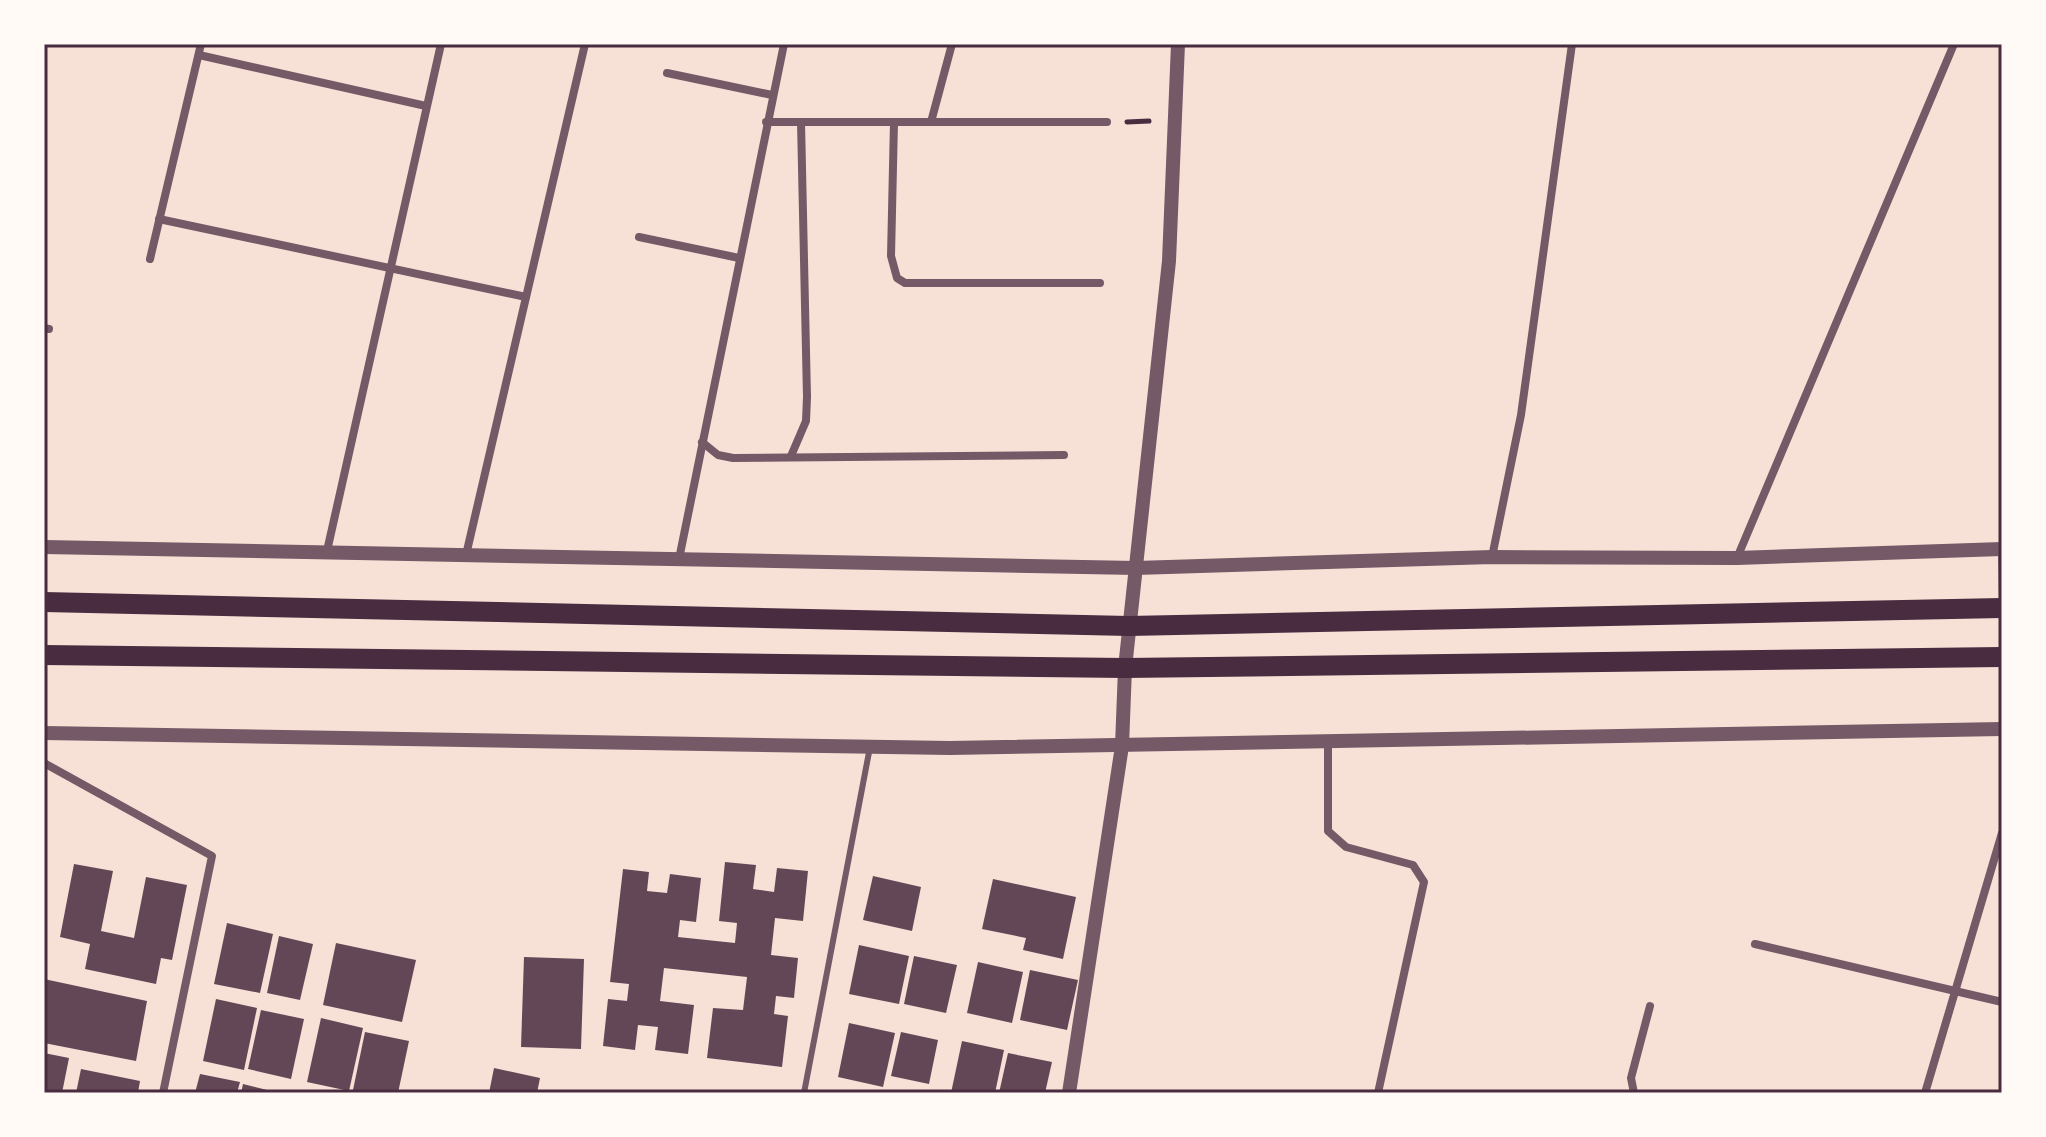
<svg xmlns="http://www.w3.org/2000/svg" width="2046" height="1137" viewBox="0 0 2046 1137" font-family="Manrope,sans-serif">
<rect width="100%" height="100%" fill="#f7e1d7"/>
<g fill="#644757">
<path d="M725 862 756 865 753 889 774 892 777 868 808 871 803 921 775 918 771 955 798 958 794 998 776 996 774 1014 788 1016 782 1067 707 1058 713 1008 743 1010 747 977 664 968 660 1001 694 1005 688 1054 655 1050 658 1027 638 1025 635 1050 603 1046 608 999 627 1001 629 984 610 982 623 869 649 872 647 891 667 893 670 874 701 878 696 922 680 920 678 937 735 943 737 923 719 921Z"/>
<path d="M74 864 113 871 101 931 134 938 146 877 187 885 172 960 161 958 156 984 85 969 90 944 60 937Z"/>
<path d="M873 876 921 887 912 931 863 920Z"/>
<path d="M993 879 1076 897 1063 959 1023 950 1026 938 982 929Z"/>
<path d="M227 923 273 934 260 993 214 984Z"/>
<path d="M279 936 313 944 300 1000 267 993Z"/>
<path d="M336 943 416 960 402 1022 323 1005Z"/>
<path d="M859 945 909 956 899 1004 849 994Z"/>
<path d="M914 956 957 965 946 1013 904 1004Z"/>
<path d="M524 957 584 959 581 1049 521 1047Z"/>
<path d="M978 962 1023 972 1012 1023 967 1013Z"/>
<path d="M1030 970 1078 980 1067 1030 1020 1020Z"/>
<path d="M44 979 147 1001 136 1061 44 1043Z"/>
<path d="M216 999 257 1008 244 1070 203 1061Z"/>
<path d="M261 1010 304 1019 291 1079 248 1069Z"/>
<path d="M321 1018 363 1028 349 1091 307 1082Z"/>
<path d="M849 1023 895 1033 883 1087 838 1077Z"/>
<path d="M365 1032 409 1041 398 1093 353 1090Z"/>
<path d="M901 1032 938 1040 929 1084 891 1076Z"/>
<path d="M962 1041 1004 1050 995 1093H951Z"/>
<path d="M44 1053 69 1058 62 1093H44Z"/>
<path d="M1008 1053 1052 1062 1045 1093H999Z"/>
<path d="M494 1068 540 1078 537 1093H489Z"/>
<path d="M81 1069 140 1081 138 1093H76Z"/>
<path d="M200 1074 240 1082 237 1093H195Z"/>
<path d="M243 1084 275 1092V1093H241Z"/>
</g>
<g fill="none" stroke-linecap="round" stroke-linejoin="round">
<path stroke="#4a2c40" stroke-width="5" d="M1127 122 1149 121"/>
<g stroke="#755966" stroke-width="6">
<path d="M2001 548 2002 605"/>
<path d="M804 1093 870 747"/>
</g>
<g stroke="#755966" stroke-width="8">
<path d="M199 55 426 106"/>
<path d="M667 73 772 95"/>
<path d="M766 122H1107"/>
<path d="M894 122 891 256 897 278 905 283H1100"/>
<path d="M931 122 952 44"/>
<path d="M159 219 526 297"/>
<path d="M639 237 739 258"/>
<path d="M150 259 201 44"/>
<path d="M44 328 49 329"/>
<path d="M702 442 718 455 733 458 1064 455"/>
<path d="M791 456 806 421 807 397 801 122"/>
<path d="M327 551 441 44"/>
<path d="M466 555 585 44"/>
<path d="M1492 557 1521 415 1572 44"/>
<path d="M1737 558 1954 44"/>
<path d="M679 559 784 44"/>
<path d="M1328 740V831L1346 847 1413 865 1424 882 1378 1093"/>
<path d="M44 763 212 856 163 1093"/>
<path d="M1755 944 2002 1002"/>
<path d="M1634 1093 1631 1078 1650 1006"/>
<path d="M1925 1093 2002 833"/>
</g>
<g stroke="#755966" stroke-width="14">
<path d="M44 547 1136 568 1492 557 1737 558 2002 549"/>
<path d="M44 733 950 748 2002 729"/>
<path d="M1069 1093 1122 746 1125 668 1169 261 1178 44"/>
</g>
<g stroke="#4a2c40" stroke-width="20">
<path d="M44 602 1129 626 2002 608"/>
<path d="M44 655 1125 668 2002 657"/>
</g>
</g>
<rect width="2046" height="1137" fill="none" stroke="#fffaf5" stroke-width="92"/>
<rect x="46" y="46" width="1954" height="1045" fill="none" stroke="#4a2c40" stroke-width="3"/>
</svg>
